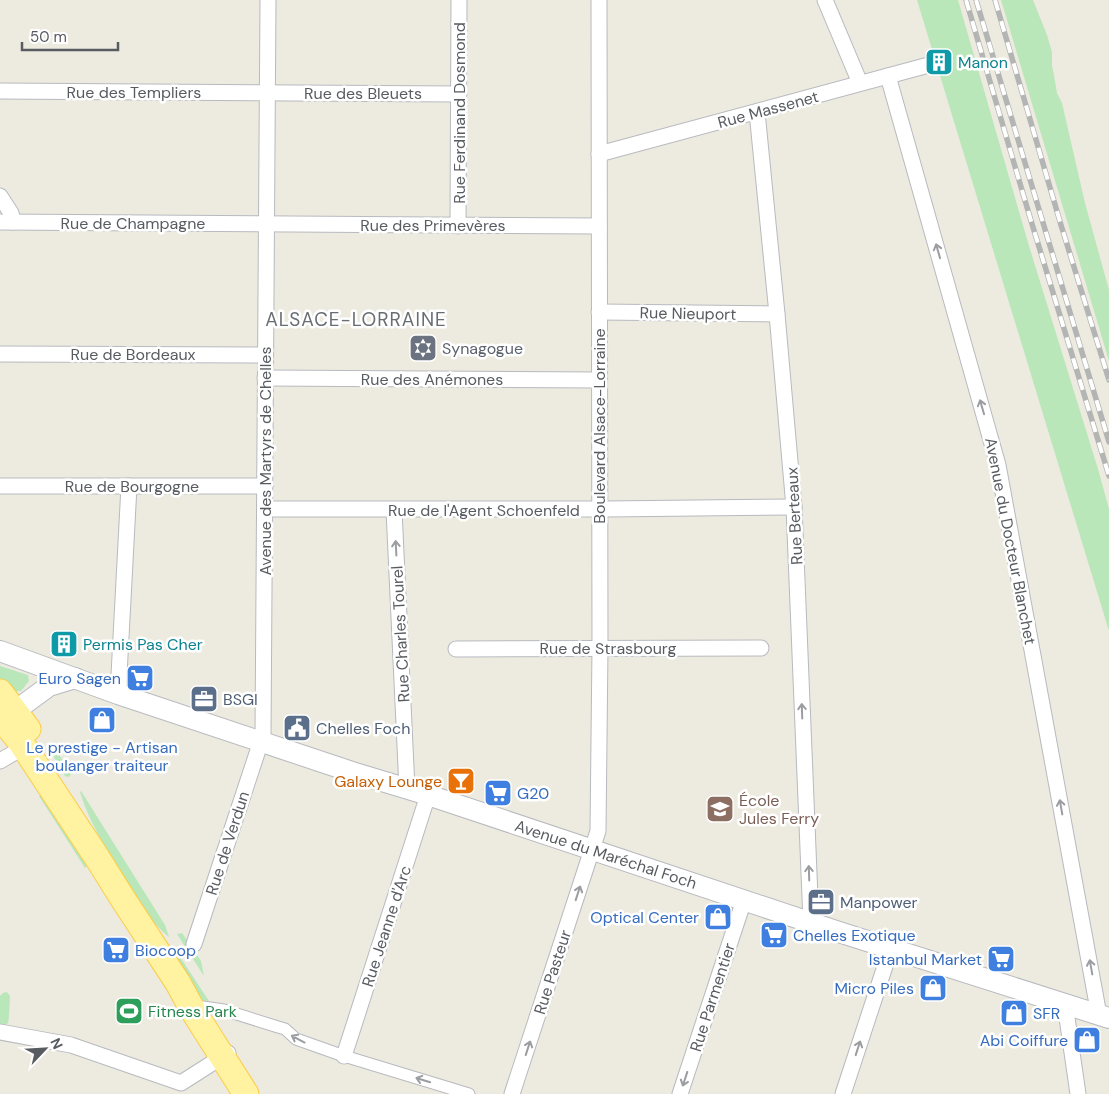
<svg xmlns="http://www.w3.org/2000/svg" width="1109" height="1094" viewBox="0 0 1109 1094" font-family="'DM Sans',sans-serif">
<rect width="100%" height="100%" fill="#edeadf"/>
<g fill="#b9e7ba">
<path d="M917 0H958L1029 246 1098 469 1109 509V631Z"/>
<path d="M1001 0H1033L1047 35 1052 52V66L1054 75 1057 93 1062 103 1085 203 1109 290V361Z"/>
<path d="M0 666 28 675 29 681 21 691H17L15 695 0 681Z"/>
<path d="M54 746 71 774 69 777 65 776 49 749Z"/>
<path d="M81 791 165 925 169 937C152 924 143 905 131 887 111 856 91 828 80 792Z"/>
<path d="M39 796H43L87 865 85 868Z"/>
<path d="M182 933 201 961 204 976 177 934Z"/>
<path d="M168 947 174 948 209 1001 200 1000Z"/>
<path d="M7 992C8 994 9 994 10 996 10 998 9 1021 8 1023 5 1026 4 1025 0 1025V996L3 993Z"/>
</g>
<g fill="none" stroke-linecap="round" stroke-linejoin="round">
<defs>
<path id="pedestrian" d="M203 1007 224 1010 278 1027 285 1029 296 1039 344 1056 469 1094"/>
<g id="minor">
<path d="M825 0 860 83"/>
<path d="M888 76 998 465 1099 1015"/>
<path d="M0 91 459 94"/>
<path d="M757 112 777 314 794 507 811 922"/>
<path d="M599 154 936 63"/>
<path d="M0 196 11 213 13 222"/>
<path d="M0 222 599 226"/>
<path d="M458 226 459 0"/>
<path d="M599 312 777 314"/>
<path d="M0 354 265 355"/>
<path d="M265 378 599 380"/>
<path d="M0 486H265"/>
<path d="M265 509H605L794 507"/>
<path d="M394 510 407 789"/>
<path d="M456 649 761 648"/>
<path d="M118 694 129 486"/>
<path d="M0 761 24 747"/>
<path d="M194 944 263 735 268 0"/>
<path d="M1065 1004 1078 1094"/>
<path d="M0 1032 71 1045 181 1083 228 1053"/>
<path d="M344 1056 428 795"/>
<path d="M512 1094 598 831 600 648 599 0"/>
<path d="M680 1094 744 900"/>
<path d="M843 1094 891 948"/>
</g>
<g id="tertiary">
<path d="M0 651 118 694 352 772 428 795 842 933 1109 1018"/>
<path d="M2 708 15 711 49 686 75 678"/>
</g>
<g id="primary">
<path d="M0 692 28 729"/>
<path d="M0 717 20 741 98 859 123 899 178 983 192 1009 246 1094"/>
</g>
</defs>
<use href="#pedestrian" stroke="#b7babf" stroke-width="13"/>
<use href="#minor" stroke="#b7babf" stroke-width="17"/>
<use href="#tertiary" stroke="#b7babf" stroke-width="22"/>
<use href="#primary" stroke="#fbcd4a" stroke-width="27"/>
<use href="#pedestrian" stroke="#fff" stroke-width="11"/>
<use href="#minor" stroke="#fff" stroke-width="15"/>
<use href="#tertiary" stroke="#fff" stroke-width="20"/>
<use href="#primary" stroke="#fff2a1" stroke-width="25"/>
<defs>
<g id="rail">
<path d="M966 0 1029 214 1109 476"/>
<path d="M976 0 1109 442"/>
<path d="M995 0 1061 225 1109 380"/>
</g>
</defs>
<use href="#rail" stroke="#b3b4b4" stroke-width="5.5"/>
<use href="#rail" stroke="#fff" stroke-width="4" stroke-dasharray="11" stroke-linecap="butt"/>
</g>
<defs><path id="oneway-shaft" d="M-6 0H5M1.5-3L5.5 0L1.5 3" fill="none" stroke-width="1.6" stroke-linecap="round" stroke-linejoin="round" transform="scale(1.25)"/></defs>
<g stroke="#9b9da0">
<use href="#oneway-shaft" transform="translate(938 251) rotate(-106)"/>
<use href="#oneway-shaft" transform="translate(982 407) rotate(-106)"/>
<use href="#oneway-shaft" transform="translate(396 548) rotate(-93)"/>
<use href="#oneway-shaft" transform="translate(802 711) rotate(-92)"/>
<use href="#oneway-shaft" transform="translate(1061 807) rotate(-100)"/>
<use href="#oneway-shaft" transform="translate(809 873) rotate(-92)"/>
<use href="#oneway-shaft" transform="translate(578 893) rotate(-72)"/>
<use href="#oneway-shaft" transform="translate(1091 967) rotate(-100)"/>
<use href="#oneway-shaft" transform="translate(298 1039) rotate(-152)"/>
<use href="#oneway-shaft" transform="translate(528 1048) rotate(-72)"/>
<use href="#oneway-shaft" transform="translate(858 1048) rotate(-72)"/>
<use href="#oneway-shaft" transform="translate(685 1079) rotate(108)"/>
<use href="#oneway-shaft" transform="translate(423 1080) rotate(-163)"/>
</g>
<defs>
<symbol id="building-square" viewBox="-11 -11 22 22"><rect x="-9" y="-9" width="18" height="18" rx="4" fill="#0f9aa8" stroke="#fff"/><path d="M-4-6H4V6H1V3H-1V6H-4ZM-2.5-4.3h1.7v1.8h-1.7ZM.8-4.3h1.7v1.8H.8ZM-2.5-1h1.7V.8h-1.7ZM.8-1h1.7V.8H.8Z" fill="#fff"/></symbol>
<symbol id="synagogue-square" viewBox="-11 -11 22 22"><rect x="-9" y="-9" width="18" height="18" rx="4" fill="#6b7280" stroke="#fff"/><path d="M0-6.5L5.6 3.2H-5.6ZM0 6.5L5.6-3.2H-5.6Z" fill="#fff"/></symbol>
<symbol id="supermarket-square" viewBox="-11 -11 22 22"><rect x="-9" y="-9" width="18" height="18" rx="4" fill="#3f7fe0" stroke="#fff"/><path d="M-6-5.5h2.5l.6 2H6L4.5 2H-2.5L-4.4-4H-6ZM-1.5 3.2a1.3 1.3 0 1 0 .1 0ZM3 3.2a1.3 1.3 0 1 0 .1 0Z" fill="#fff"/></symbol>
<symbol id="office-square" viewBox="-11 -11 22 22"><rect x="-9" y="-9" width="18" height="18" rx="4" fill="#5c6f8a" stroke="#fff"/><path d="M-6-3h4V-5.5h4V-3h4V5H-6ZM-1-4.5V-3h2v-1.5ZM-6 0V1H6V0Z" fill="#fff"/></symbol>
<symbol id="shop-square" viewBox="-11 -11 22 22"><rect x="-9" y="-9" width="18" height="18" rx="4" fill="#3f7fe0" stroke="#fff"/><path d="M-5-2.5h2.3a2.7 3.5 0 0 1 5.4 0H5L5.5 6h-11ZM-1.5-2.5h3a1.5 2.3 0 0 0-3 0Z" fill="#fff"/></symbol>
<symbol id="civic-square" viewBox="-11 -11 22 22"><rect x="-9" y="-9" width="18" height="18" rx="4" fill="#5c6f8a" stroke="#fff"/><path d="M-.6-6.5H3V-4.5H.6V-3L4-1V1h2V6H-6V1h2V-1L-.6-3ZM-1.2 2.5V6h2.4V2.5Z" fill="#fff"/></symbol>
<symbol id="bar-square" viewBox="-11 -11 22 22"><rect x="-9" y="-9" width="18" height="18" rx="4" fill="#e8710a" stroke="#fff"/><path d="M-6-5H6L.8 .8V4.5H3.5V6h-7V4.5H-.8V.8Z" fill="#fff"/></symbol>
<symbol id="school-square" viewBox="-11 -11 22 22"><rect x="-9" y="-9" width="18" height="18" rx="4" fill="#8d6e63" stroke="#fff"/><path d="M0-5L7-2L0 1L-7-2ZM-4 1L0 2.5L4 1V4Q0 6-4 4Z" fill="#fff"/></symbol>
<symbol id="stadium-square" viewBox="-11 -11 22 22"><rect x="-9" y="-9" width="18" height="18" rx="4" fill="#2e9e5b" stroke="#fff"/><path d="M0-5a6.5 5 0 1 0 0 10a6.5 5 0 1 0 0-10ZM-3.5-1.8h7v3.6h-7Z" fill="#fff"/></symbol>
</defs>
<g fill-rule="evenodd">
<use href="#building-square" x="923" y="46" width="32" height="32"/>
<use href="#synagogue-square" x="407" y="332" width="32" height="32"/>
<use href="#building-square" x="48" y="628" width="32" height="32"/>
<use href="#supermarket-square" x="124" y="662" width="32" height="32"/>
<use href="#office-square" x="188" y="683" width="32" height="32"/>
<use href="#shop-square" x="86" y="704" width="32" height="32"/>
<use href="#civic-square" x="281" y="712" width="32" height="32"/>
<use href="#bar-square" x="445" y="765" width="32" height="32"/>
<use href="#supermarket-square" x="482" y="777" width="32" height="32"/>
<use href="#school-square" x="704" y="793" width="32" height="32"/>
<use href="#office-square" x="805" y="886" width="32" height="32"/>
<use href="#shop-square" x="702" y="901" width="32" height="32"/>
<use href="#supermarket-square" x="758" y="919" width="32" height="32"/>
<use href="#supermarket-square" x="100" y="934" width="32" height="32"/>
<use href="#supermarket-square" x="985" y="943" width="32" height="32"/>
<use href="#shop-square" x="917" y="972" width="32" height="32"/>
<use href="#stadium-square" x="113" y="995" width="32" height="32"/>
<use href="#shop-square" x="998" y="997" width="32" height="32"/>
<use href="#shop-square" x="1071" y="1024" width="32" height="32"/>
</g>
<g text-anchor="middle" stroke-width="5" stroke-linejoin="round" paint-order="stroke">
<g font-size="16" fill="#0d838f" stroke="#fff" text-anchor="start">
<text x="958" y="68">Manon</text>
<text x="83" y="650">Permis Pas Cher</text>
</g>
<g font-size="16" fill="#585c61" stroke="#fff">
<text x="134" y="98">Rue des Templiers</text>
<text x="363" y="99">Rue des Bleuets</text>
<text transform="translate(768 109) rotate(-15)" y="6">Rue Massenet</text>
<text transform="translate(459 113) rotate(-90)" y="6">Rue Ferdinand Dosmond</text>
<text x="133" y="229">Rue de Champagne</text>
<text x="433" y="231">Rue des Primevères</text>
<text transform="translate(688 313) rotate(1)" y="6">Rue Nieuport</text>
<text x="133" y="360">Rue de Bordeaux</text>
<text x="432" y="385">Rue des Anémones</text>
<text transform="translate(599 426) rotate(-90)" y="6">Boulevard Alsace-Lorraine</text>
<text transform="translate(265 461) rotate(-90)" y="6">Avenue des Martyrs de Chelles</text>
<text x="132" y="492">Rue de Bourgogne</text>
<text x="484" y="516">Rue de l'Agent Schoenfeld</text>
<text transform="translate(794 516) rotate(-93)" y="6">Rue Berteaux</text>
<text transform="translate(1011 541) rotate(79)" y="6">Avenue du Docteur Blanchet</text>
<text transform="translate(400 634) rotate(-93)" y="6">Rue Charles Tourel</text>
<text x="608" y="654">Rue de Strasbourg</text>
<text transform="translate(227 843) rotate(-72)" y="6">Rue de Verdun</text>
<text transform="translate(606 854) rotate(18)" y="6">Avenue du Maréchal Foch</text>
<text transform="translate(386 926) rotate(-72)" y="6">Rue Jeanne d'Arc</text>
<text transform="translate(552 972) rotate(-72)" y="6">Rue Pasteur</text>
<text transform="translate(712 997) rotate(-72)" y="6">Rue Parmentier</text>
</g>
<g font-size="16" fill="#5b616d" stroke="#fff" text-anchor="start">
<text x="442" y="354">Synagogue</text>
</g>
<g font-size="16" fill="#366cbe" stroke="#fff" text-anchor="end">
<text x="121" y="684">Euro Sagen</text>
<text x="102" y="753" text-anchor="middle">Le prestige - Artisan<tspan x="102" dy="18">boulanger traiteur</tspan></text>
<text x="517" y="799" text-anchor="start">G20</text>
<text x="699" y="923">Optical Center</text>
<text x="793" y="941" text-anchor="start">Chelles Exotique</text>
<text x="135" y="956" text-anchor="start">Biocoop</text>
<text x="982" y="965">Istanbul Market</text>
<text x="914" y="994">Micro Piles</text>
<text x="1033" y="1019" text-anchor="start">SFR</text>
<text x="1068" y="1046">Abi Coiffure</text>
</g>
<g font-size="16" fill="#4e5e75" stroke="#fff" text-anchor="start">
<text x="223" y="705">BSGI</text>
<text x="316" y="734">Chelles Foch</text>
<text x="840" y="908">Manpower</text>
</g>
<g font-size="16" fill="#c56008" stroke="#fff" text-anchor="end">
<text x="442" y="787">Galaxy Lounge</text>
</g>
<g font-size="16" fill="#785e54" stroke="#fff" text-anchor="start">
<text x="739" y="806">École<tspan x="739" dy="18">Jules Ferry</tspan></text>
</g>
<g font-size="16" fill="#27864d" stroke="#fff" text-anchor="start">
<text x="148" y="1017">Fitness Park</text>
</g>
<g font-size="19" letter-spacing="1" fill="#696e73" stroke="#fff">
<text x="356" y="326">ALSACE-LORRAINE</text>
</g>
</g>
<g transform="translate(45 1049) rotate(65)" stroke="#ffffff" stroke-width="4" paint-order="stroke">
<path d="M0-4L9 19L0 12L-9 19Z" fill="#585c61"/>
<text y="-8" font-size="14" font-weight="bold" text-anchor="middle" fill="#585c61">N</text>
</g>
<path d="M22 42v8h96v-8" fill="none" stroke="#585c61" stroke-width="2.5"/>
<text x="30" y="42" font-size="15" fill="#585c61" stroke="#ffffff" stroke-width="4" paint-order="stroke">50 m</text>
</svg>
